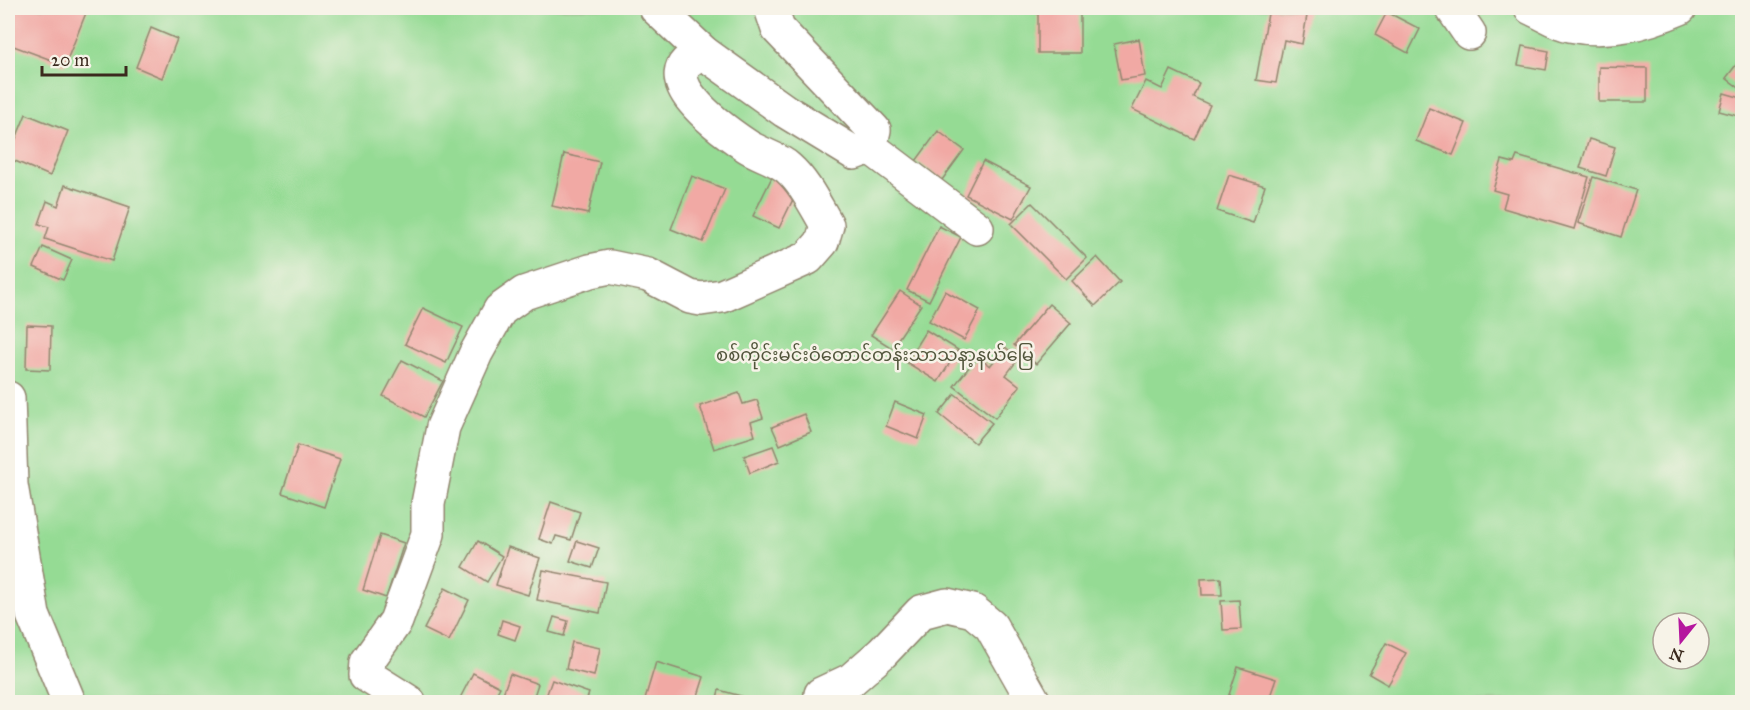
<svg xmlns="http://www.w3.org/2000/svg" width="1750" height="710" viewBox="0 0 1750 710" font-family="'IM FELL Great Primer','Noto Sans Myanmar',serif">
<rect width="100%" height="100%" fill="#f7f3e8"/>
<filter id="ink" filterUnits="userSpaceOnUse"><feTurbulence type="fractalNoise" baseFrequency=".0167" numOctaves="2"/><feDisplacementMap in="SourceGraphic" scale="12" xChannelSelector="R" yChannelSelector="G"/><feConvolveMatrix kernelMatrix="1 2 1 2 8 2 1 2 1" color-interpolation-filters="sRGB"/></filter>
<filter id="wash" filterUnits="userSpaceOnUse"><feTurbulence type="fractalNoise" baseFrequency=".008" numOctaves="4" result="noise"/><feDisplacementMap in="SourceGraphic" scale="24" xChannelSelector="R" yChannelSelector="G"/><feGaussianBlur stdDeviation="1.35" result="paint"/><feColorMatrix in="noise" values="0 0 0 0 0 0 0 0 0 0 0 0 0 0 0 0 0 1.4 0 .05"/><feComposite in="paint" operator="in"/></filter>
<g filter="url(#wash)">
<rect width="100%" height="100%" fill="#e9e2c0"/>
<path fill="#95db94" stroke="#688259" stroke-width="1.5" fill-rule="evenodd" d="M8 8H1742V702H8ZM1663 623H1699V659H1663Z"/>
<g id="blocks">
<g fill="#f1a9a4">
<path d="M8 8H88L65 65 8 44Z"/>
<rect x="1038" y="8" width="42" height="45"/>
<path d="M1269 8 1308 10 1302 44 1284 40 1276 83 1256 80Z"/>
<path d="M1387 12 1420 29 1408 53 1375 35Z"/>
<path d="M151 28 177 39 162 78 136 67Z"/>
<path d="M1139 39 1145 76 1121 80 1114 44Z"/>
<path d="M1522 46 1549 51 1546 70 1518 65Z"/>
<path d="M1742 57V90L1726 78Z"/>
<path d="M1599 67 1647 68V102H1599Z"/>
<path d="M1171 70 1199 83 1193 97 1210 105 1194 139 1132 109 1146 81 1162 89Z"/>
<path d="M1724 93 1742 98V117L1719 111Z"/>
<path d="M1429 108 1466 123 1453 155 1416 141Z"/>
<path d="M26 114 68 131 50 176 8 158Z"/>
<path d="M938 131 964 150 942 180 916 161Z"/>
<path d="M1589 139 1615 147 1606 176 1580 168Z"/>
<path d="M564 154 600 162 588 214 552 206Z"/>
<path d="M1517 156 1589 177 1574 229 1503 208 1507 194 1493 190 1502 160 1514 163Z"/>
<path d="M983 161 1031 186 1013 219 966 195Z"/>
<path d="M1229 175 1265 186 1253 223 1217 211Z"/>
<path d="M692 176 725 189 703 242 671 229Z"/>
<path d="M772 177 798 189 779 228 753 216Z"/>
<path d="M1593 177 1636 190 1621 237 1578 223Z"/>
<path d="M65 185 130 207 112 261 45 239 49 227 39 224 47 201 58 206Z"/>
<path d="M1032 203 1087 258 1066 279 1011 224Z"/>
<path d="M939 226 961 237 929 301 907 290Z"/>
<path d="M43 247 72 260 63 280 34 267Z"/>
<path d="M1097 257 1120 282 1095 306 1072 281Z"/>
<path d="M900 291 921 305 892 348 871 335Z"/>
<path d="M945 291 980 310 964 340 929 321Z"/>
<path d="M1049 304 1071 323 1036 364 1014 345Z"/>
<path d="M423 308 463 327 446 363 405 344Z"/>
<path d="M27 325 51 326 50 370 26 369Z"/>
<path d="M926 330 958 350 938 382 906 362Z"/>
<path d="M1005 347 1019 358 1006 375 1020 386 995 418 954 386 977 357 990 366Z"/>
<path d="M402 360 443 381 424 417 383 396Z"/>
<path d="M739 393 743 404 757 400 763 418 751 422 755 436 714 449 700 406Z"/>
<path d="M955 394 992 423 975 443 939 414Z"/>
<path d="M895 402 927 415 918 439 886 426Z"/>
<path d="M804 414 811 432 780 445 772 427Z"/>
<path d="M298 445 340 459 324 507 282 493Z"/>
<path d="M773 446 779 461 750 473 744 456Z"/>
<path d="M551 502 580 512 571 540 556 536 553 544 539 539Z"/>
<path d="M380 535 404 543 386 598 363 590Z"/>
<path d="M478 541 502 556 487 582 463 567Z"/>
<path d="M577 541 599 548 592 568 570 561Z"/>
<path d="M508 547 540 558 528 595 496 585Z"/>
<path d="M543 570 606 582 600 613 537 600Z"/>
<path d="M1221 578 1222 595H1202L1201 579Z"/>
<path d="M445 588 469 600 449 641 424 629Z"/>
<path d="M1239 600 1241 629 1223 630 1221 601Z"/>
<path d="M554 617 568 621 564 636 549 632Z"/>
<path d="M502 620 520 626 515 640 498 634Z"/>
<path d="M572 642 600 648 594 676 566 669Z"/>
<path d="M1386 643 1406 653 1388 685 1369 674Z"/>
<path d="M656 662 704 677 696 702H644Z"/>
<path d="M1238 667 1276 679 1268 702 1227 701Z"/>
<path d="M473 673 500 687 492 702H464L459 700Z"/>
<path d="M510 674 538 684 532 702H500Z"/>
<path d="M552 680 589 693 586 702H544Z"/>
<path d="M719 690 759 701V702H716Z"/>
</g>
</g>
</g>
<g filter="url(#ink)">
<use href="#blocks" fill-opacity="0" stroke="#92866f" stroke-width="1.5"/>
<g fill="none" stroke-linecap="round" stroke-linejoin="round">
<defs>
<g id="minor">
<path d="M656 8 704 53 785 111 854 153 870 147"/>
<path d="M771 8 778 29 874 130 870 147 977 228"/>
<path d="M1452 8 1469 33"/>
<path d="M1531 8C1543 13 1557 23 1570 25 1609 33 1645 23 1680 8"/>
<path d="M8 398 11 485 33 615 69 702"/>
<path d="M409 702 366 675 367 662 396 621 428 534V504L443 427 476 353 500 310 524 293 590 271 610 267 648 275 690 297 701 299 722 296 808 258 822 242 827 225C815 205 805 183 788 168 777 158 759 154 747 146 723 130 642 73 704 53"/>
<path d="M831 702 821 694 851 680 882 653 921 612 947 605 973 611 991 626 1034 702"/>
</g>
</defs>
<use href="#minor" stroke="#92866f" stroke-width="36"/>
<use href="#minor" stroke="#fff" stroke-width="33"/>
</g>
</g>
<g text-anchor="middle" stroke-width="5" stroke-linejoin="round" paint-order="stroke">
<g font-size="18" fill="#52563c" stroke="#f7f3e8">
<text x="875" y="361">စစ်ကိုင်းမင်းဝံတောင်တန်းသာသနာ့နယ်မြေ</text>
</g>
</g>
<rect width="1750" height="710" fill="none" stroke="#f7f3e8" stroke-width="30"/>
<g transform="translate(1681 641) rotate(198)"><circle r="28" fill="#f7f3e8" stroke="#aca397" stroke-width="1.5"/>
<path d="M0-4.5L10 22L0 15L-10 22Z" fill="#b5179e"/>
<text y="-9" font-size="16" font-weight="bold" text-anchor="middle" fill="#3b2a1e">N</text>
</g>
<path d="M42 66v9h84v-9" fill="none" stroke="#3b2a1e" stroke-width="3"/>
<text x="51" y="66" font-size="18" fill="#3b2a1e" stroke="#f7f3e8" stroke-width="4.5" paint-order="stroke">20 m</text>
</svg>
